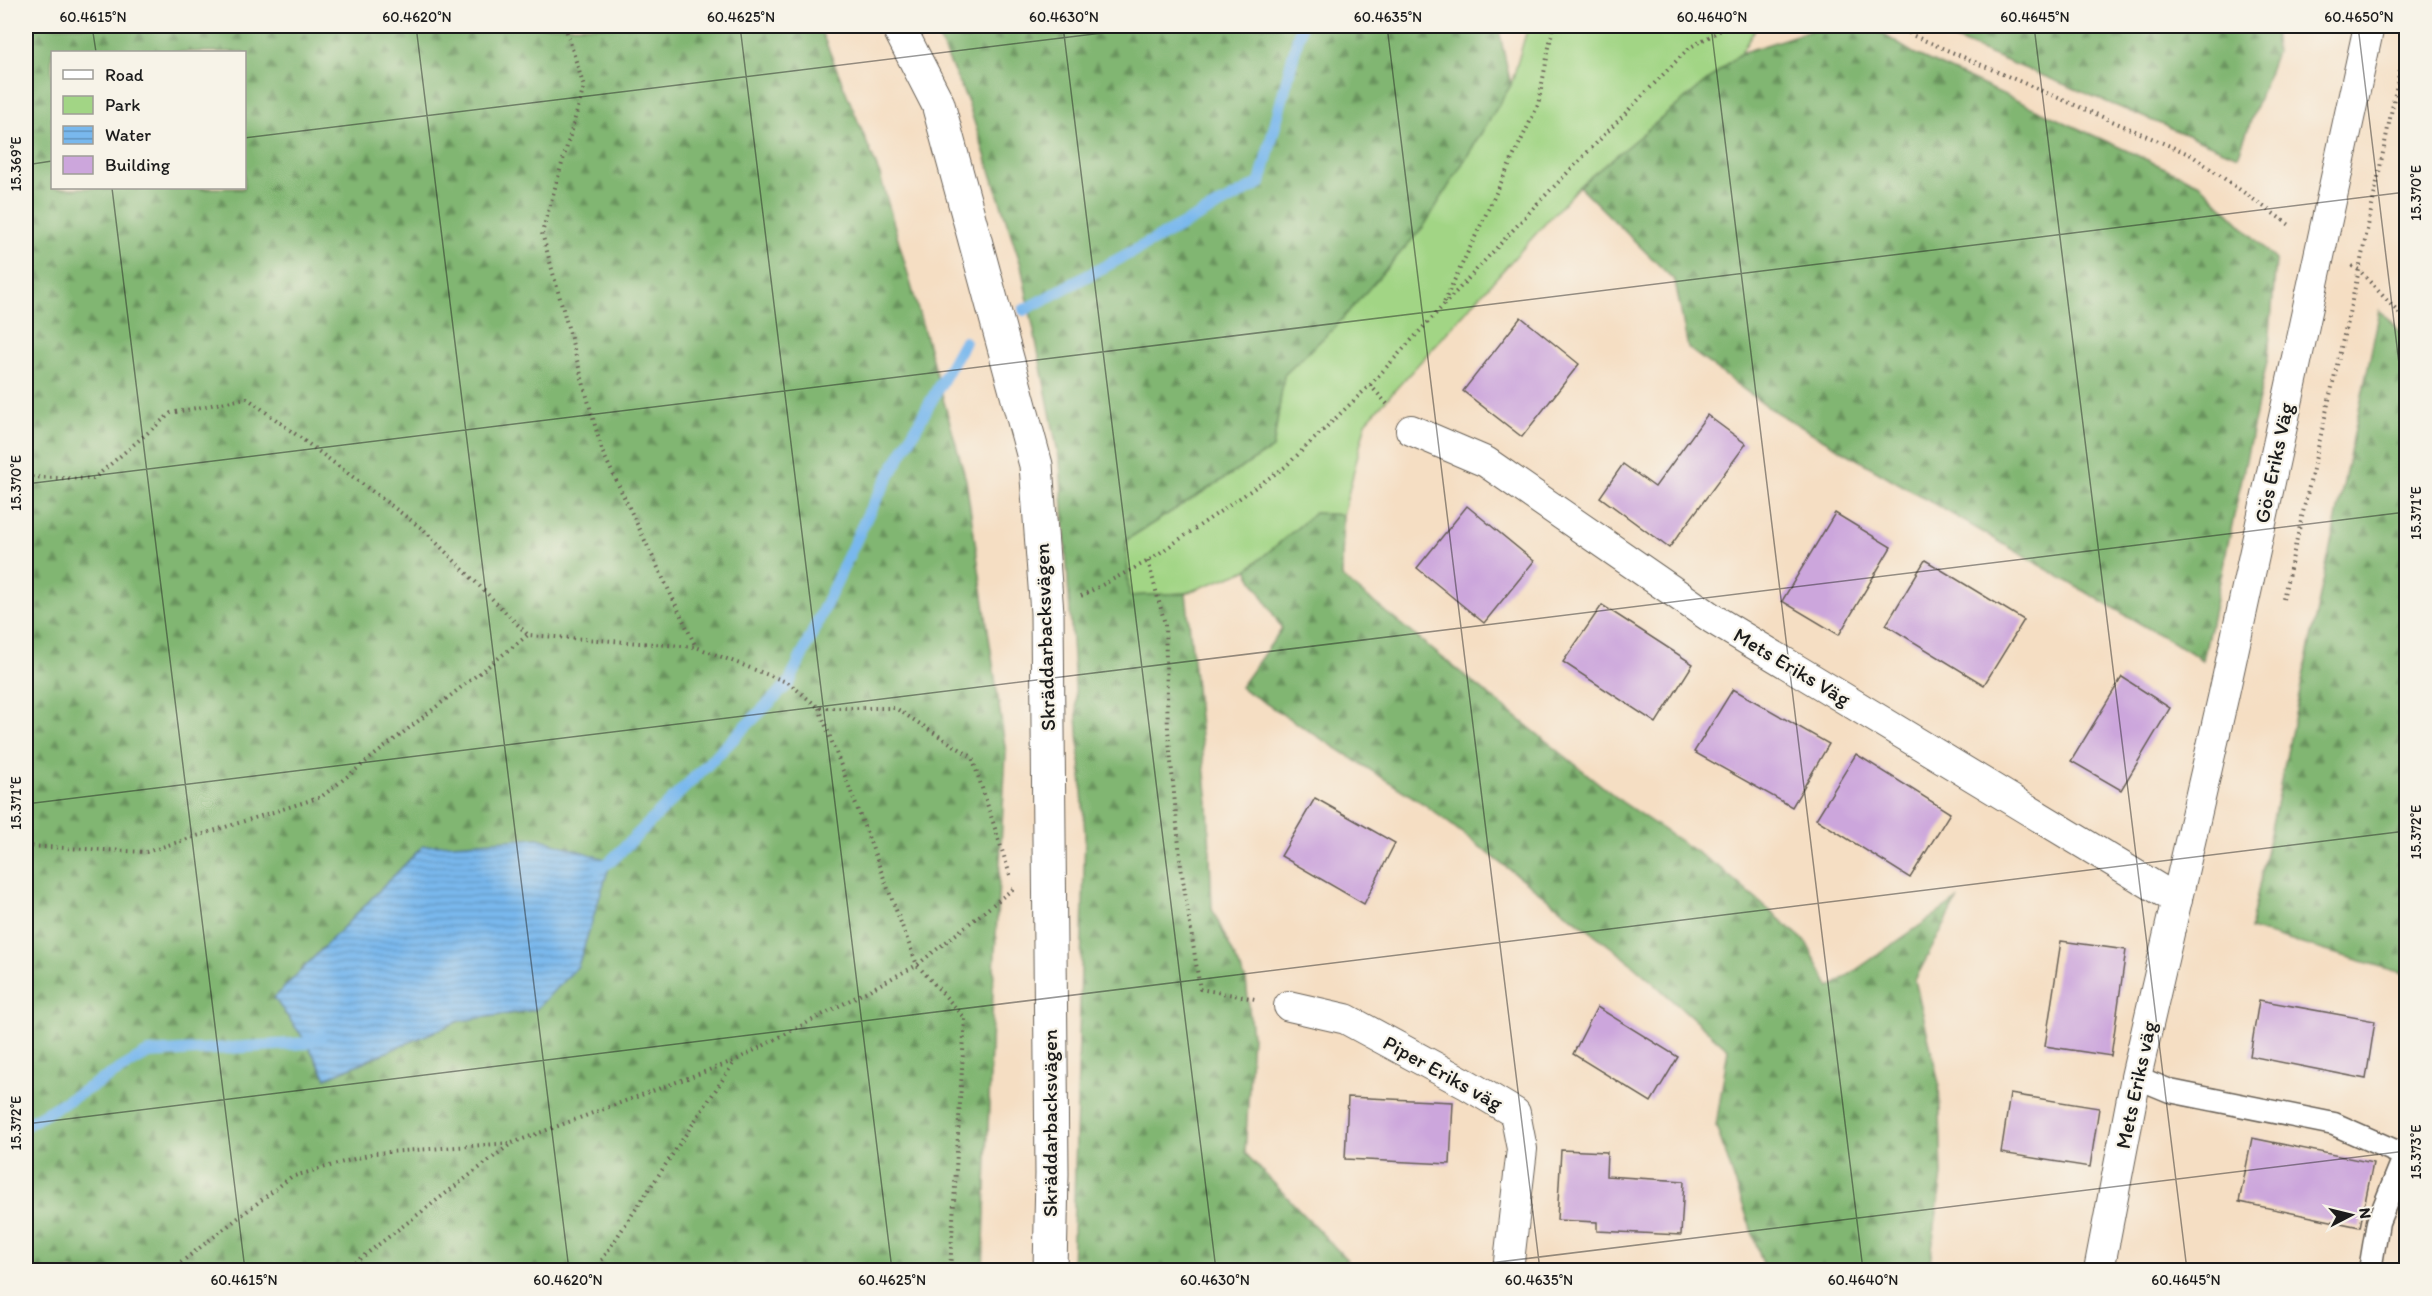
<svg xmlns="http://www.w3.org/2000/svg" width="2432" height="1296" viewBox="0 0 2432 1296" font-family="Itim,sans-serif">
<defs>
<pattern id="forest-firs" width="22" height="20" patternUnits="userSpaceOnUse" patternTransform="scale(1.5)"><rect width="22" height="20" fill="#81b672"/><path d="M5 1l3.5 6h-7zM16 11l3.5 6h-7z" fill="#69935d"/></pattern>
<pattern id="water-rules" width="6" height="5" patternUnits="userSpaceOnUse" patternTransform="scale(1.5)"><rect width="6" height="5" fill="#79b8ed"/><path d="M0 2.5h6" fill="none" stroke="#6295bf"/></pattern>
</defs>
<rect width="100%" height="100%" fill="#f7f3e8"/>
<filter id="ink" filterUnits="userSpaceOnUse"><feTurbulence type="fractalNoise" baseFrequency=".0167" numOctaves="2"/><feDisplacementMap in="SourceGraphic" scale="12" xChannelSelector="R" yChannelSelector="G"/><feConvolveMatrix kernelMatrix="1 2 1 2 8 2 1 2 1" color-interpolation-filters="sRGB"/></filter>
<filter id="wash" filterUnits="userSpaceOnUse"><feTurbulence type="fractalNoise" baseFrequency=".008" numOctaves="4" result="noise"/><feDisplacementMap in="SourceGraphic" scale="24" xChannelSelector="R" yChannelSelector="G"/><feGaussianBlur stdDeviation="1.35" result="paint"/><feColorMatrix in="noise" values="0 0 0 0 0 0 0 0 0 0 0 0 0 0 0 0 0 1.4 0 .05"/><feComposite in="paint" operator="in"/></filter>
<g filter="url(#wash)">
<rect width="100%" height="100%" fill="#f5dec3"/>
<path fill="#a2d585" stroke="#5f7850" stroke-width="1.5" d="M1528 26H1757L1741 53 1579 186 1366 422 1343 515 1315 513 1247 570 1186 593 1129 596 1126 540 1273 448 1284 375 1336 326 1511 85Z"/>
<g fill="url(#forest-firs)" stroke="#4e6947" stroke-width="1.5" fill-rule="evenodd">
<path d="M26 26H819L880 175 966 480 1006 753 993 990 983 1270H26ZM52 52H244V188H52ZM423 846 535 1010 459 1021 326 1078 307 1043 275 997Z"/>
<path d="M933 26H1498L1511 85 1424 226 1336 326 1284 375 1273 448 1126 540 1129 596 1186 593 1208 803 1212 909 1246 980 1252 1036 1245 1153 1347 1260 1334 1270H1072L1085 835 1060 463 1021 265 967 100Z"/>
<path d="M1825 26H1870L1913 53 2200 184 2276 260 2268 357 2203 660 1769 408 1688 348 1675 281 1579 186 1741 53Z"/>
<path d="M1922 26H2274L2276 52 2238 156Z"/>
<path d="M2380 310 2406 338V974L2250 929Z"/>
<path d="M1315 513 1343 515 1342 577 1622 802 1720 868 1806 942 1830 988 1958 899 1915 980 1939 1083 1942 1175 1929 1270H1763V1264L1716 1126 1728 1049 1624 957 1424 804 1240 687 1282 629 1247 570Z"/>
</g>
<path fill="url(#water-rules)" stroke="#4a6a84" stroke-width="1.5" d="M538 838 611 861 578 966 535 1010 459 1021 326 1078 307 1043 274 998 423 846Z"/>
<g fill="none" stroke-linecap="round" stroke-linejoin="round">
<g stroke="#79b8ed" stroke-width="12">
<path d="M1024 310 1260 183 1301 26"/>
<path d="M598 869 611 861 789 683 869 512 964 342"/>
<path d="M26 1125 148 1053 307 1043 321 1035"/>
</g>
</g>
<g id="blocks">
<g fill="#cca6dc">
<path d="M1521 317 1579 364 1522 437 1463 391Z"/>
<path d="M1707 415 1746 444 1669 548 1600 497 1623 464 1655 487Z"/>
<path d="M1467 506 1534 561 1484 623 1417 568Z"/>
<path d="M1835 513 1891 547 1839 635 1782 601Z"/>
<path d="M1925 560 2024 620 1984 685 1886 625Z"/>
<path d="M1602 605 1693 664 1656 723 1563 662Z"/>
<path d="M2122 677 2170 708 2121 790 2071 761Z"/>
<path d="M1733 689 1829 744 1792 807 1694 752Z"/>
<path d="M1856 754 1950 813 1910 878 1816 819Z"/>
<path d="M1315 798 1395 843 1364 904 1281 856Z"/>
<path d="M2061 941 2126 950 2111 1056 2045 1046Z"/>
<path d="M2259 1000 2375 1021 2366 1079 2250 1056Z"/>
<path d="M1597 1007 1678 1057 1651 1102 1573 1054Z"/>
<path d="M2010 1094 2099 1108 2090 1167 2001 1153Z"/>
<path d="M1348 1097 1453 1102 1450 1164 1345 1159Z"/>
<path d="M2252 1138 2373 1163 2360 1227 2239 1202Z"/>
<path d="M1561 1150 1607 1152 1606 1176 1684 1181 1681 1235 1597 1231V1222L1557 1220Z"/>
</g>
</g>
</g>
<g filter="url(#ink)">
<use href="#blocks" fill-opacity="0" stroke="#686056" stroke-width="1.5"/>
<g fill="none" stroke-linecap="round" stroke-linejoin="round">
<defs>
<g id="pedestrian">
<path d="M2136 1077 2170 1091 2334 1124 2406 1156"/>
<path d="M2370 1270 2378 1222 2405 1155"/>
</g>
<g id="minor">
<path d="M1411 430 1486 462 1713 619 2177 900"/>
<path d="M1289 1006 1346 1019 1468 1085 1515 1113 1522 1149 1508 1270"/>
<path d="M2099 1270 2136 1077 2223 698 2369 26"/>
</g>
<path id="tertiary" d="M898 26 938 104 1036 465 1047 613 1052 1174 1050 1270"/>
</defs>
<use href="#pedestrian" stroke="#686056" stroke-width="25"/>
<use href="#minor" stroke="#686056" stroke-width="32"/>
<use href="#tertiary" stroke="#686056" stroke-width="35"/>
<g stroke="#686056" stroke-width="4" stroke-dasharray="1.5 4.5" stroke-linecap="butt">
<path d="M565 26 584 87 542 233 602 451 696 647"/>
<path d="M1899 26 1912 35 2191 155 2291 226"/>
<path d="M2352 266 2359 270 2406 321"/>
<path d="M1444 302 1538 105 1553 26"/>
<path d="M1370 385 1388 405"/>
<path d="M26 477 93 479 171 413 247 398 424 530 528 635 696 647 789 683 819 708H895L972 757 1011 878"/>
<path d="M1148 561 1165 624 1168 730 1181 867 1200 989 1255 999"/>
<path d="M1081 596 1148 561 1285 467 1370 385 1537 204 1689 48 1728 26"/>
<path d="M2283 599 2359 270 2406 40"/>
<path d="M819 708 917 965 965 1018 950 1270"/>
<path d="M26 846 146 852 321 797 528 635"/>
<path d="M171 1270 291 1177 375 1153 511 1143"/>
<path d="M345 1270 512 1143 736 1060 917 965 1014 888"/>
<path d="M595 1270 735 1061"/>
</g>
<use href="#pedestrian" stroke="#fff" stroke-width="22"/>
<use href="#minor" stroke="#fff" stroke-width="30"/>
<use href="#tertiary" stroke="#fff" stroke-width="33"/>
</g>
</g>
<path fill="none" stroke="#1c1c1c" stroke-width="1.5" stroke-opacity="0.45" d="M92 26 96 52M416 26 569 1270M740 26 892 1270M1063 26 1216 1270M1387 26 1540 1270M1711 26 1863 1270M2034 26 2187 1270M2358 26 2406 421M244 138 1160 26M26 165 52 161M112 188 245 1270M26 484 2406 192M26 804 2406 512M26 1124 2406 831M1433 1270 2406 1151"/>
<g text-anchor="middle" stroke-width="4.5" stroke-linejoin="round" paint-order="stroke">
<g font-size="21" fill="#1c1c1c" stroke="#f7f3e8">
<text transform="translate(2274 463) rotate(-78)" y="7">Gös Eriks Väg</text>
<text transform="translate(1045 637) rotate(-92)" y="7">Skräddarbacksvägen</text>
<text transform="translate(1792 667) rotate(31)" y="7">Mets Eriks Väg</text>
<text transform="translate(1443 1073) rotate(29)" y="7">Piper Eriks väg</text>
<text transform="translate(2136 1085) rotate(-78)" y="7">Mets Eriks väg</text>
<text transform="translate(1050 1123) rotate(-90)" y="7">Skräddarbacksvägen</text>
</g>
</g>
<rect width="2432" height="1296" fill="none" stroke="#f7f3e8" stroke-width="66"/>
<rect x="51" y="51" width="195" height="138" fill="#f7f3e8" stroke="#9f9d96" stroke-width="1.5"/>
<rect x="63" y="70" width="30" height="9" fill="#ffffff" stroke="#9f9d96" stroke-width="1.5"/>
<text x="105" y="81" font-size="18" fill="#1c1c1c">Road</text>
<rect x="63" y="96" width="30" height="18" fill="#a2d585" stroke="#9f9d96" stroke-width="1.5"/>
<text x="105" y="111" font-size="18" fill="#1c1c1c">Park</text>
<rect x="63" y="126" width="30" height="18" fill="url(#water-rules)" stroke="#9f9d96" stroke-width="1.5"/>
<text x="105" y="141" font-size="18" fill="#1c1c1c">Water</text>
<rect x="63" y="156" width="30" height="18" fill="#cca6dc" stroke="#9f9d96" stroke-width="1.5"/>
<text x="105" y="171" font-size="18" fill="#1c1c1c">Building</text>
<g transform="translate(2351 1215) rotate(83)" stroke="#f7f3e8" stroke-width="4.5" paint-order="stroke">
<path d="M0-4.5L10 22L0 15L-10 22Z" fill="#1c1c1c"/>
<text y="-9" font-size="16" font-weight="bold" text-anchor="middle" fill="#1c1c1c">N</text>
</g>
<rect x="33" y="33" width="2366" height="1230" fill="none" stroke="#1c1c1c" stroke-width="2"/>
<g font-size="15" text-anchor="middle" fill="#1c1c1c">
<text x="93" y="22">60.4615°N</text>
<text x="417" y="22">60.4620°N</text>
<text x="741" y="22">60.4625°N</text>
<text x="1064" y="22">60.4630°N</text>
<text x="1388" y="22">60.4635°N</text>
<text x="1712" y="22">60.4640°N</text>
<text x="2035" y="22">60.4645°N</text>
<text x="2359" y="22">60.4650°N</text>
<text transform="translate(16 164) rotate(-90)" y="5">15.369°E</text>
<text transform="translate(2416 193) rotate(-90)" y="5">15.370°E</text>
<text transform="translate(16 483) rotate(-90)" y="5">15.370°E</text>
<text transform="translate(2416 513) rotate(-90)" y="5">15.371°E</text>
<text transform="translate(16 803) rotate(-90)" y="5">15.371°E</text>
<text transform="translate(2416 832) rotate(-90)" y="5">15.372°E</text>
<text transform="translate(16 1123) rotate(-90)" y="5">15.372°E</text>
<text transform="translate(2416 1152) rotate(-90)" y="5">15.373°E</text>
<text x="244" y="1285">60.4615°N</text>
<text x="568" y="1285">60.4620°N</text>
<text x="892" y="1285">60.4625°N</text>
<text x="1215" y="1285">60.4630°N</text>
<text x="1539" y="1285">60.4635°N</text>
<text x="1863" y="1285">60.4640°N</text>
<text x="2186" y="1285">60.4645°N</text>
</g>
</svg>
